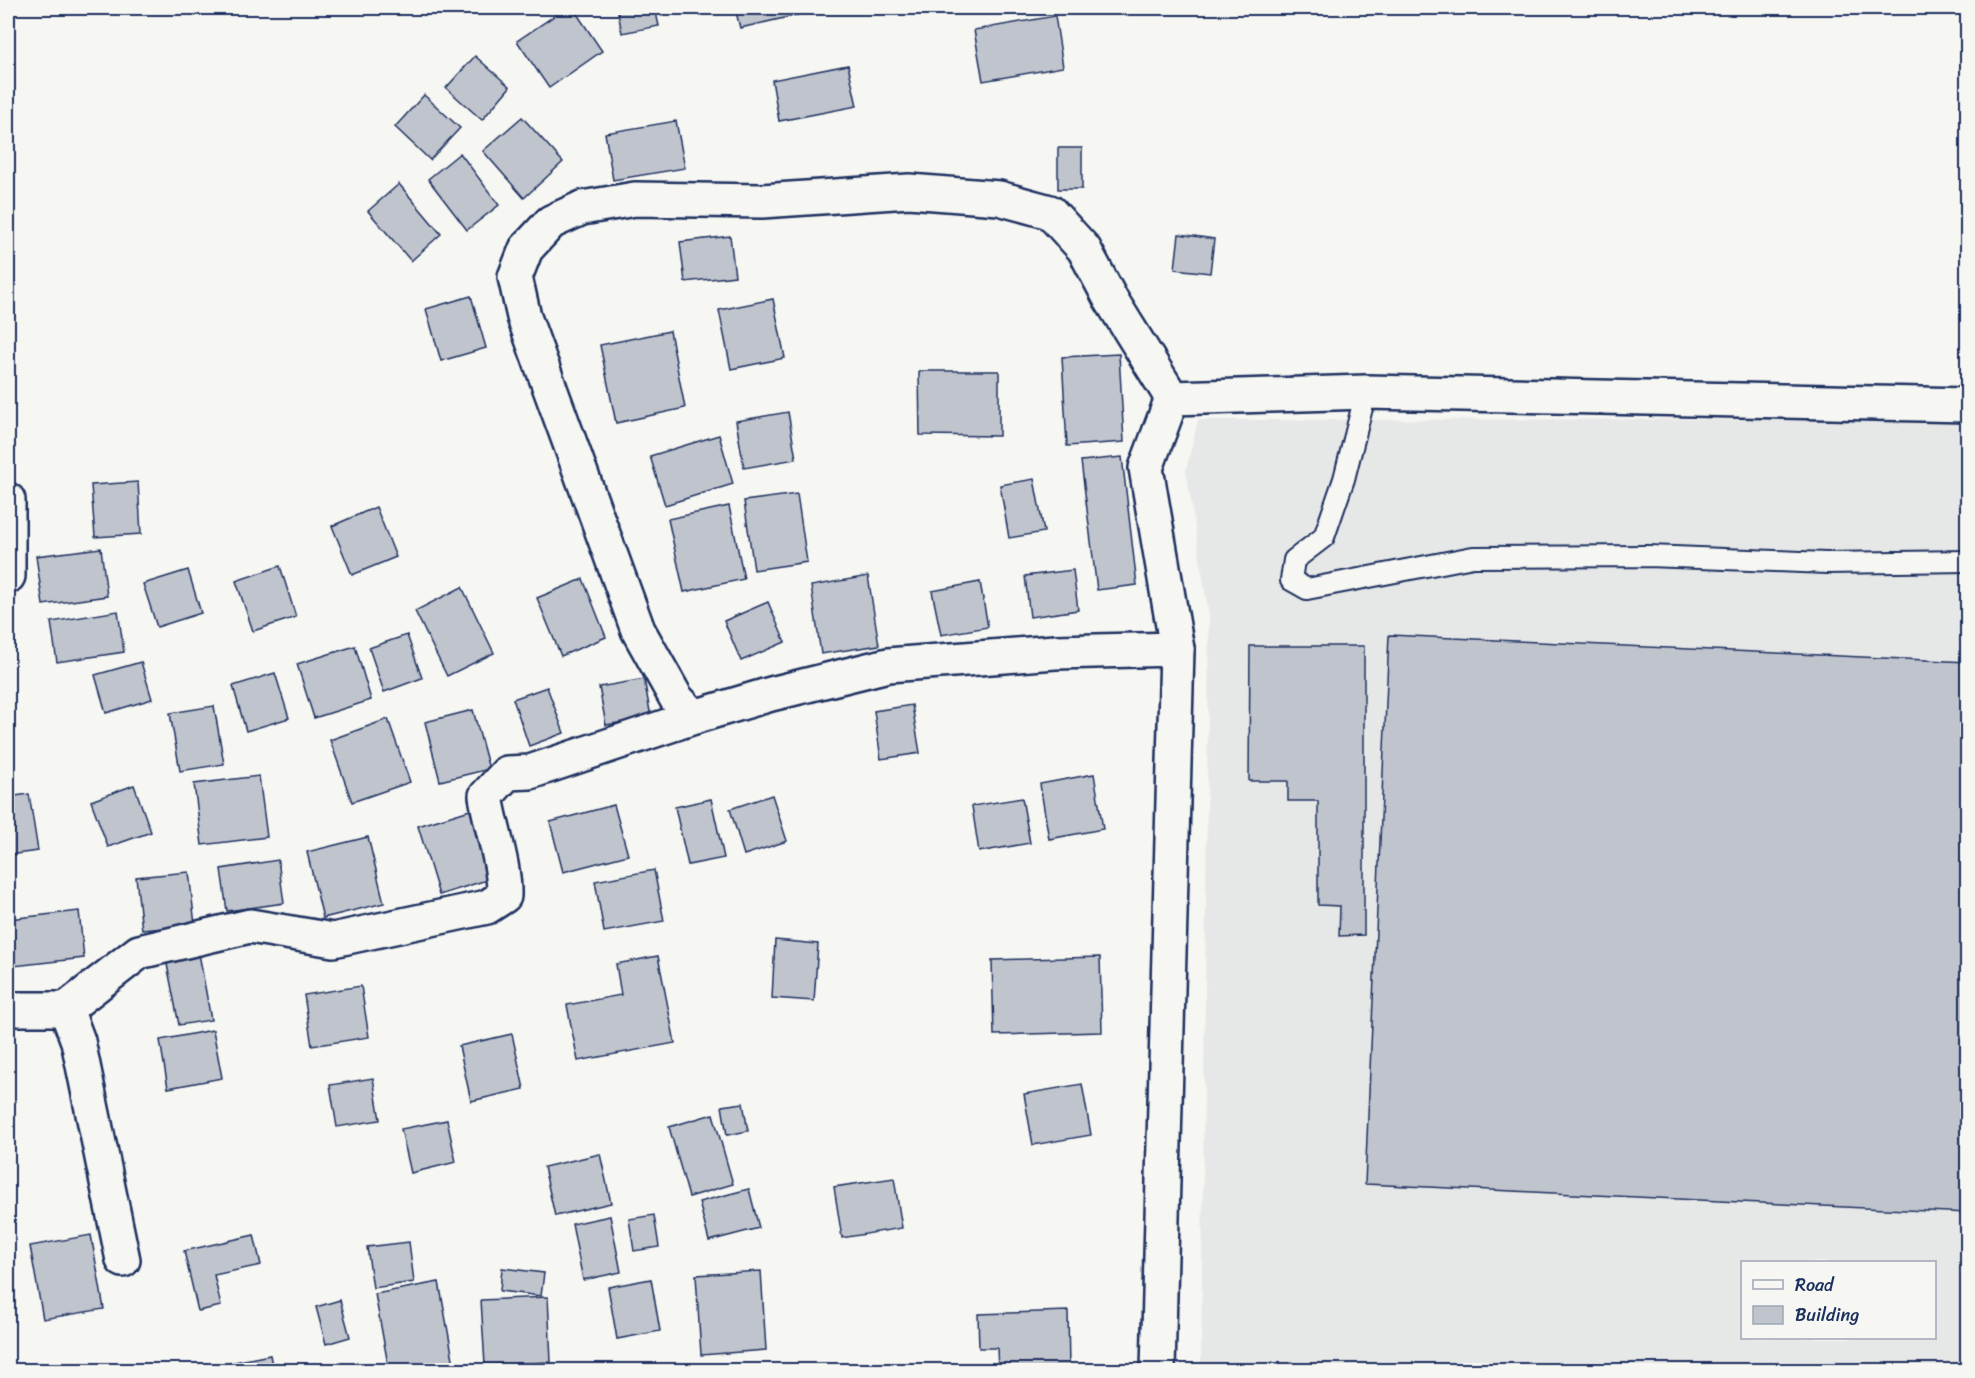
<svg xmlns="http://www.w3.org/2000/svg" width="1975" height="1378" viewBox="0 0 1975 1378" font-family="Sriracha,sans-serif">
<rect width="100%" height="100%" fill="#f6f6f2"/>
<filter id="ink" filterUnits="userSpaceOnUse"><feTurbulence type="fractalNoise" baseFrequency=".0167" numOctaves="2"/><feDisplacementMap in="SourceGraphic" scale="12" xChannelSelector="R" yChannelSelector="G"/><feConvolveMatrix kernelMatrix="1 2 1 2 8 2 1 2 1" color-interpolation-filters="sRGB"/></filter>
<g filter="url(#ink)">
<path fill="#e6e7e7" fill-rule="evenodd" d="M1967 419V1370H1201L1209 616 1186 470 1198 420ZM1742 1262H1934V1338H1742Z"/>
<g fill="#c0c4cd" stroke="#1b2f5e" stroke-width="1.5">
<path d="M566 8H573L602 51 549 88 517 41Z"/>
<path d="M617 8H655L659 26 622 33Z"/>
<path d="M735 8H801L802 14 740 28Z"/>
<path d="M1055 16 1063 67 983 81 974 30Z"/>
<path d="M475 56 510 87 482 120 446 88Z"/>
<path d="M848 65 857 106 779 121 772 80Z"/>
<path d="M424 95 460 128 430 160 395 127Z"/>
<path d="M522 117 563 162 524 198 483 151Z"/>
<path d="M676 121 685 168 613 180 605 133Z"/>
<rect x="1058" y="148" width="24" height="41"/>
<path d="M460 153 499 205 467 230 428 179Z"/>
<path d="M399 184 441 234 411 261 368 211Z"/>
<path d="M1179 234 1214 239 1210 273 1175 269Z"/>
<path d="M730 236 735 276 685 282 680 242Z"/>
<path d="M471 296 486 348 441 361 426 309Z"/>
<path d="M773 299 785 358 731 369 719 310Z"/>
<path d="M670 331 685 408 616 423 600 345Z"/>
<path d="M1119 354 1124 442 1067 446 1062 357Z"/>
<path d="M919 371H999V436L920 435Z"/>
<path d="M788 412 796 459 744 468 736 421Z"/>
<path d="M719 435 733 484 665 505 650 456Z"/>
<path d="M1122 457 1137 585 1097 590 1081 461Z"/>
<path d="M1034 479 1044 532 1009 538 1000 485Z"/>
<path d="M138 482 141 534 95 537 91 485Z"/>
<path d="M797 494 807 562 754 570 744 501Z"/>
<path d="M729 506 744 579 684 592 668 519Z"/>
<path d="M376 507 396 557 352 575 332 526Z"/>
<path d="M101 548 107 596 43 605 36 556Z"/>
<path d="M280 566 296 617 253 631 236 581Z"/>
<path d="M188 570 201 613 157 627 143 584Z"/>
<path d="M1073 570 1078 610 1030 617 1025 576Z"/>
<path d="M868 576 879 645 821 654 811 586Z"/>
<path d="M583 579 606 637 561 656 537 598Z"/>
<path d="M980 582 988 627 941 635 932 591Z"/>
<path d="M462 587 494 653 447 676 415 611Z"/>
<path d="M768 602 785 642 741 661 724 621Z"/>
<path d="M118 611 124 652 57 662 51 622Z"/>
<path d="M407 635 422 678 384 692 369 648Z"/>
<path d="M1389 635 1968 662V1213L1365 1184Z"/>
<path d="M355 646 371 700 314 718 297 664Z"/>
<path d="M1250 646H1364V935L1339 936 1340 906 1318 905V801H1288V781H1249Z"/>
<path d="M141 662 152 699 106 713 95 675Z"/>
<path d="M275 673 289 718 246 731 233 686Z"/>
<path d="M644 679 651 717 606 725 599 687Z"/>
<path d="M547 687 564 733 529 746 513 699Z"/>
<path d="M912 705 920 753 881 759 874 711Z"/>
<path d="M214 706 224 764 180 771 170 713Z"/>
<path d="M473 710 489 769 440 781 425 722Z"/>
<path d="M388 719 410 782 352 802 330 740Z"/>
<path d="M1094 774 1103 829 1049 839 1040 784Z"/>
<path d="M259 776 267 837 202 845 194 784Z"/>
<path d="M134 785 151 832 108 847 91 801Z"/>
<path d="M29 794 38 851 8 855V797Z"/>
<path d="M772 795 787 841 744 855 730 809Z"/>
<path d="M1022 798 1030 843 979 852 972 806Z"/>
<path d="M711 799 724 858 688 865 675 807Z"/>
<path d="M614 805 628 855 563 872 550 822Z"/>
<path d="M470 810 490 879 439 895 418 826Z"/>
<path d="M368 837 384 903 323 918 307 852Z"/>
<path d="M278 860 284 903 227 911 221 869Z"/>
<path d="M654 870 664 921 604 932 595 881Z"/>
<path d="M189 872 195 925 142 930 136 877Z"/>
<path d="M79 911 84 958 14 966 9 919Z"/>
<path d="M775 940 818 944 814 1001 772 998Z"/>
<path d="M198 948 211 1020 179 1025 165 954Z"/>
<path d="M658 956 675 1043 578 1061 567 1005 621 995 616 964Z"/>
<path d="M1100 957 1102 1032 994 1035 992 960Z"/>
<path d="M361 986 369 1037 312 1046 304 995Z"/>
<path d="M213 1030 222 1078 168 1088 160 1040Z"/>
<path d="M512 1034 524 1089 471 1101 459 1046Z"/>
<path d="M373 1078 380 1120 337 1127 330 1085Z"/>
<path d="M1082 1084 1091 1135 1033 1145 1024 1094Z"/>
<path d="M743 1103 748 1131 727 1135 722 1106Z"/>
<path d="M713 1114 733 1184 689 1197 669 1127Z"/>
<path d="M447 1120 456 1162 411 1173 401 1129Z"/>
<path d="M600 1154 611 1203 555 1216 544 1167Z"/>
<path d="M894 1178 902 1228 842 1238 834 1187Z"/>
<path d="M749 1189 759 1228 709 1241 699 1202Z"/>
<path d="M654 1215 659 1247 634 1251 629 1219Z"/>
<path d="M610 1216 621 1272 583 1280 572 1224Z"/>
<path d="M91 1235 104 1309 43 1319 30 1246Z"/>
<path d="M254 1235 261 1265 214 1275 221 1306 198 1311 184 1251Z"/>
<path d="M409 1242 414 1282 373 1288 367 1247Z"/>
<path d="M502 1268 544 1273 541 1296 500 1291Z"/>
<path d="M761 1271 766 1350 701 1355 696 1275Z"/>
<path d="M651 1279 660 1331 617 1339 608 1287Z"/>
<path d="M439 1282 455 1370H389L375 1294Z"/>
<path d="M548 1297 551 1362 485 1365 481 1300Z"/>
<path d="M340 1300 350 1337 326 1344 316 1307Z"/>
<path d="M1068 1311 1069 1370H998L997 1348H979L978 1314Z"/>
<path d="M270 1355 273 1370H230L229 1363Z"/>
</g>
<g fill="none" stroke-linecap="round" stroke-linejoin="round">
<defs>
<path id="service" d="M1366 392 1344 479 1324 537 1294 560 1291 580 1307 589 1473 557 1649 556 1826 563 1968 561"/>
<g id="minor">
<path d="M1172 398 1110 298 1084 249 1050 212 999 198 909 191 762 201 635 199 582 208 551 222 526 249 515 277 524 317 638 630 676 698 694 717 771 694 888 665 1055 652 1177 649"/>
<path d="M8 500V576"/>
<path d="M8 1009H66L78 1041 123 1260"/>
<path d="M66 1009 139 952 250 926 333 940 487 907 504 896C505 865 491 829 486 796L507 773 530 772 694 717"/>
</g>
<path id="tertiary" d="M1158 1370 1177 649 1146 468 1172 398 1366 392 1968 405"/>
</defs>
<use href="#service" stroke="#1b2f5e" stroke-width="24"/>
<use href="#minor" stroke="#1b2f5e" stroke-width="38"/>
<use href="#tertiary" stroke="#1b2f5e" stroke-width="38"/>
<use href="#service" stroke="#f6f6f2" stroke-width="20"/>
<use href="#minor" stroke="#f6f6f2" stroke-width="33"/>
<use href="#tertiary" stroke="#f6f6f2" stroke-width="33"/>
</g>
</g>
<rect width="1975" height="1378" fill="none" stroke="#f6f6f2" stroke-width="30"/>
<rect x="15" y="15" width="1945" height="1348" fill="none" stroke="#1b2f5e" stroke-width="2" filter="url(#ink)"/>
<rect x="1741" y="1261" width="195" height="78" fill="#f6f6f2" stroke="#9ea6b7" stroke-width="1.5"/>
<rect x="1753" y="1280" width="30" height="9" fill="#f6f6f2" stroke="#9ea6b7" stroke-width="1.5"/>
<text x="1795" y="1291" font-size="18" fill="#1b2f5e">Road</text>
<rect x="1753" y="1306" width="30" height="18" fill="#c0c4cd" stroke="#9ea6b7" stroke-width="1.5"/>
<text x="1795" y="1321" font-size="18" fill="#1b2f5e">Building</text>
</svg>
